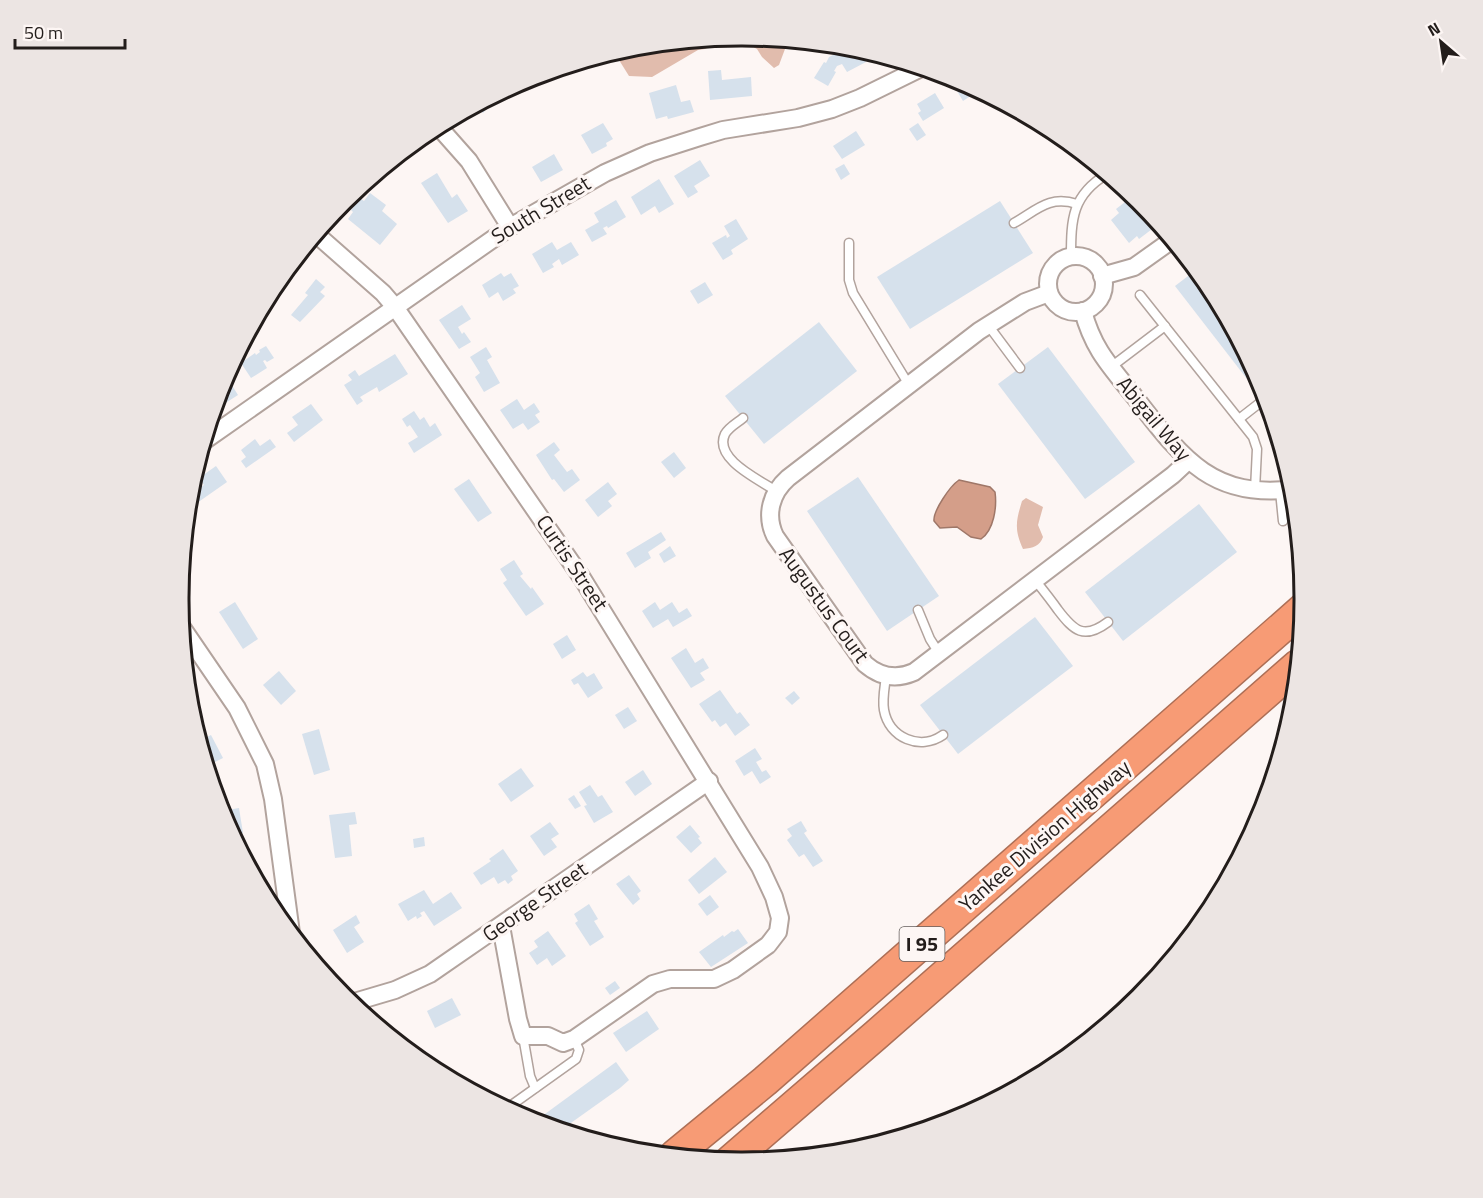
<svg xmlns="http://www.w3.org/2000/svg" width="1483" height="1198" viewBox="0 0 1483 1198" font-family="'Titillium Web',sans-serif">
<rect width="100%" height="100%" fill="#fdf6f4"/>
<g fill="#e1bcad">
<path d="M742 36 788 41 779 65 774 68 762 57 757 49 734 37Z"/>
<path d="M727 37 705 49 698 50 652 77 629 76 614 52 632 47Z"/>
<path d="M1026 498 1043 507 1038 525 1043 537C1040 546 1033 548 1023 549 1014 529 1016 521 1022 501Z"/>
</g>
<path fill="#d49e89" stroke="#9f7768" stroke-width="1.5" d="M959 480 990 487 995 492C997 507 994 530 981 539L971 537 957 527 940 528 934 521C933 511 950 486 959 480Z"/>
<g fill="#d6e1ec">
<path d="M839 46 859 49 866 62 847 72 842 64 837 66 834 71 836 72 828 86 814 78 824 62 826 63 829 57 839 52 836 47Z"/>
<path d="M721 70 722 80 751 77 752 96 710 100 708 71Z"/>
<path d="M961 81 979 91 986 94 981 97 978 91 963 101 954 86Z"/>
<path d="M676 85 681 102 690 100 694 112 668 119 667 116 656 119 649 93Z"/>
<path d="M502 92 483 113 475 106Z"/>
<path d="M935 93 944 108 923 121 918 113 921 111 917 104Z"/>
<path d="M603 123 613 139 606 143 607 146 592 154 581 135Z"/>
<path d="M918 123 926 135 917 141 909 129Z"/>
<path d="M856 131 865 145 842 159 833 146Z"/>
<path d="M410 146 413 149 401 163 395 158Z"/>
<path d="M554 154 563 170 541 182 532 167Z"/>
<path d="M700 160 710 176 694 186 698 192 688 198 674 176Z"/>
<path d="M844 164 850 174 841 180 835 169Z"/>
<path d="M437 173 452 198 457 194 468 211 448 223 421 183Z"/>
<path d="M659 179 674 204 659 213 655 206 641 215 631 197Z"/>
<path d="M370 193 386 205 382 211 397 224 380 245 348 219 353 212 351 210 360 198 364 201Z"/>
<path d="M1133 196 1137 201H1140L1156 221 1154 223 1156 226 1139 239 1137 236 1129 243 1111 220 1119 213 1116 209Z"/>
<path d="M616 200 626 217 608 228 607 226 603 228 607 234 592 242 585 230 599 222 594 213Z"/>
<path d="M1000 201 1033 253 910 329 877 277Z"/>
<path d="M736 219 748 239 731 250 733 254 723 260 712 243 726 235 727 238 730 236 724 226Z"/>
<path d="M552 242 557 250 571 242 579 255 562 265 559 259 552 264 554 267 543 273 532 254Z"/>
<path d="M1196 270 1210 287 1255 372 1247 379 1175 286Z"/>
<path d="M501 273 504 277 511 273 519 286 513 289 516 293 503 301 498 292 489 298 482 285Z"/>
<path d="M316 279 325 287 320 292 325 296 300 322 291 315 308 295 305 293Z"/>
<path d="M705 282 713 295 698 304 690 291Z"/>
<path d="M462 305 471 319 458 327 462 334 464 332 471 342 459 349 439 320Z"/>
<path d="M819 322 857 371 764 444 725 396Z"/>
<path d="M266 346 274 358 267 362 265 360 263 361 267 368 251 378 241 363 255 353 256 355 260 352 259 350Z"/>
<path d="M486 347 492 357 487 360 500 383 484 392 475 377 480 373 470 357Z"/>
<path d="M1048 347 1135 462 1085 499 998 384Z"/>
<path d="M395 354 408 374 379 392 377 387 360 397 363 401 357 405 344 385 352 380 348 375 355 370 359 376Z"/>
<path d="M226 376 238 395 224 404 218 395Z"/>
<path d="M517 399 524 410 534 403 540 412 535 415 540 422 528 430 523 423 513 429 500 410Z"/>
<path d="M311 404 323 420 294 442 287 433 298 425 292 417Z"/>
<path d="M414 411 420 420 424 417 430 427 435 423 442 435 414 453 408 443 418 437 410 425 407 427 402 419Z"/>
<path d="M255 439 260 446 270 439 276 447 246 468 241 461 246 457 241 450Z"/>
<path d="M554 442 560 450 554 455 567 472 572 469 580 480 564 492 554 479 552 480 536 455Z"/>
<path d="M674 452 686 468 674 478 661 462Z"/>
<path d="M216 466 227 482 197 503 191 494 204 485 199 478Z"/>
<path d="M858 477 939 596 887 631 807 511Z"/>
<path d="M469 479 492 513 478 522 454 489Z"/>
<path d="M608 482 617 494 608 501 612 506 598 517 585 500Z"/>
<path d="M1199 504 1237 552 1123 641 1085 592Z"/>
<path d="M661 532 666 540 648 552 651 558 635 568 626 553Z"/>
<path d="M670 546 676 556 664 563 659 554Z"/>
<path d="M514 560 523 574 520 576 531 589 532 587 544 604 526 616 503 583 507 580 500 569Z"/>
<path d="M235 602 258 639 243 649 219 612Z"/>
<path d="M655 602 660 610 672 602 679 613 687 608 692 616 673 627 668 619 653 628 642 611Z"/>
<path d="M1035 617 1073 666 958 754 920 705Z"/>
<path d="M567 635 576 650 562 659 553 644Z"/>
<path d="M686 648 695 663 703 658 709 668 700 673 705 680 691 688 671 658Z"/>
<path d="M279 671 296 691 281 705 263 685Z"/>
<path d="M583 672 587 677 594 673 603 688 588 698 578 683 574 685 571 680Z"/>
<path d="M720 690 737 714 740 712 750 725 735 736 726 723 720 727 715 720 712 722 699 704Z"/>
<path d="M794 691 800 698 792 705 785 698Z"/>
<path d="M628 707 637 721 624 729 615 715Z"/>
<path d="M319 729 330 770 314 775 302 734Z"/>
<path d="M211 735 223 758 207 766 199 741Z"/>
<path d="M755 748 762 759 756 762 762 772 766 770 771 777 760 784 752 771 744 776 735 761Z"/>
<path d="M521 768 534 786 511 802 498 784Z"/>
<path d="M643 770 652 784 635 796 625 782Z"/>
<path d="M590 785 598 797 602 795 613 812 594 823 584 806 587 805 579 792Z"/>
<path d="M574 795 581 806 575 809 568 799Z"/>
<path d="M239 808 243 833 232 834 223 817 222 811Z"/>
<path d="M355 812 357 824 349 825 352 856 335 858 329 815Z"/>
<path d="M801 821 807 831 804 833 823 861 813 867 804 854 799 857 787 840 792 836 787 829Z"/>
<path d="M550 822 559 834 551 839 557 847 544 856 530 836Z"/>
<path d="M690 825 700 837 698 838 702 843 691 853 676 837Z"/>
<path d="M424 837 425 846 414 848 413 839Z"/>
<path d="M503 849 518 871 511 876 513 880 508 884 505 880 498 884 494 877 481 885 473 873 491 861 489 859Z"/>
<path d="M715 857 727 872 699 894 688 880Z"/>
<path d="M629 875 641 891 637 894 640 899 633 905 616 884Z"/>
<path d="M424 890 433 904 451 892 462 908 434 926 424 911 420 913 422 916 417 919 416 916 408 921 398 904Z"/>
<path d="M710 895 719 907 707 916 698 904Z"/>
<path d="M589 904 598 919 594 921 604 937 590 946 575 923 578 921 574 914Z"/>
<path d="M356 915 360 923 354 927 364 942 347 953 333 930Z"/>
<path d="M738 929 748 943 711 967 699 952 723 935 724 937 732 931 734 932Z"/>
<path d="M548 931 566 956 552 966 547 958 537 965 529 953 538 947 534 941Z"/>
<path d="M615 981 620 988 610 995 605 988Z"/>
<path d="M452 998 461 1015 435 1028 427 1011Z"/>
<path d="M647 1011 659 1029 626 1052 613 1033Z"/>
<path d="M616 1062 629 1080 620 1088 561 1130 534 1122Z"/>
</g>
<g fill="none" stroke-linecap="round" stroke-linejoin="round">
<defs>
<g id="lane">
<path d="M1014 223C1037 210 1049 195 1077 204"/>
<path d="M849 243V280L853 293 909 385"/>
<path d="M1071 257C1071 219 1072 195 1107 174"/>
<path d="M1140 295 1253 437 1257 449 1255 490"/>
<path d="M988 325 1020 368"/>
<path d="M1111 367 1165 326"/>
<path d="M743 418C737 423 729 427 725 434 713 459 760 480 776 491"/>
<path d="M1239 419 1266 398"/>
<path d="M1280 491 1283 521"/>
<path d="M1035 580C1043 590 1051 600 1058 610 1074 631 1084 640 1108 622"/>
<path d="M918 610 930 639 939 653"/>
<path d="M886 676C885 686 882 699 884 710 889 738 920 751 943 735"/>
<path d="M523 1036 530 1076 535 1088"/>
<path d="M506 1109 576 1059 579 1050 574 1039"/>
</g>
<g id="street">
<path d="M438 126 469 161 510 227"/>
<path d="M316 234 383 293 395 307 582 578 760 867 774 897 780 918 778 932 768 945 733 970 714 979H670L653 984 574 1039 563 1043 548 1036H523L518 1019 501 926"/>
<circle cx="1076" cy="284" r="28"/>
<path d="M1102 276 1134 267 1172 240"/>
<path d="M1049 293 1025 302 979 331 788 478C771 493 765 515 775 536L865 664C880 677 896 680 914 672L1173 475 1188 461"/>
<path d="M1083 311C1093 349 1110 366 1134 396 1180 455 1210 500 1294 489"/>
<path d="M204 441 510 227 605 173 650 153 700 137 723 130 798 118 832 109 860 98 921 68"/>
<path d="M181 626 237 708 265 764 273 799 291 933"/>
<path d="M351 1003 395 990 430 974 709 781"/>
</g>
<g id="highway">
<path d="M675 1155 765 1081 1304 608"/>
<path d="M730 1161 876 1035 1298 665"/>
</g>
</defs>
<use href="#lane" stroke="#b2a39d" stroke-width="11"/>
<use href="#street" stroke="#b2a39d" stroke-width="20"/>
<use href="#highway" stroke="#ad6f56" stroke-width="33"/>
<use href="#lane" stroke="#fff" stroke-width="8"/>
<use href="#street" stroke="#fff" stroke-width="16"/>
<use href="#highway" stroke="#f79b75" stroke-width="30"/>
</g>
<g text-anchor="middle" stroke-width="6" stroke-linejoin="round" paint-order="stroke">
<rect fill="#fdf6f4" stroke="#645e5c" stroke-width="1.5" x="899.5" y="927" width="45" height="34" rx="4.5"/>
<g font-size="20" font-weight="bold" fill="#231d1b">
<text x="922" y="951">I 95</text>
</g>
<g font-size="21" fill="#231d1b" stroke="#fdf6f4">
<text transform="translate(541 210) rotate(-31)" y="7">South Street</text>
<text transform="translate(1154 419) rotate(50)" y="7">Abigail Way</text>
<text transform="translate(572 563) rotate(56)" y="7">Curtis Street</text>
<text transform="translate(824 605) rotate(54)" y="7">Augustus Court</text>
<text transform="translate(1045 836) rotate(-41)" y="7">Yankee Division Highway</text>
<text transform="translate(535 902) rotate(-35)" y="7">George Street</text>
</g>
</g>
<path d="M0 0H1483V1198H0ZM741 46H742A552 552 0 0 1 1294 598V600A552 552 0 0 1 742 1152H741A552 552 0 0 1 189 600V598A552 552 0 0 1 741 46Z" fill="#ece5e3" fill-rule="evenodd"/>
<path fill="none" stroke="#231d1b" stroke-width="3" d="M741 46H742A552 552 0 0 1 1294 598V600A552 552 0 0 1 742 1152H741A552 552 0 0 1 189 600V598A552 552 0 0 1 741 46Z"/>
<g transform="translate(1441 42) rotate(331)" stroke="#fdf6f4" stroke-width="4.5" paint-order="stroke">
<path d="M0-4.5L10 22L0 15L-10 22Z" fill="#231d1b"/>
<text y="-9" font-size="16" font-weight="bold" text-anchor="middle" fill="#231d1b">N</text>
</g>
<path d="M15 39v9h110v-9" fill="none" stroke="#231d1b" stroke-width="3"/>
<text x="24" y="39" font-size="18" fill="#231d1b" stroke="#fdf6f4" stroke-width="4.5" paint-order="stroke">50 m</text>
</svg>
